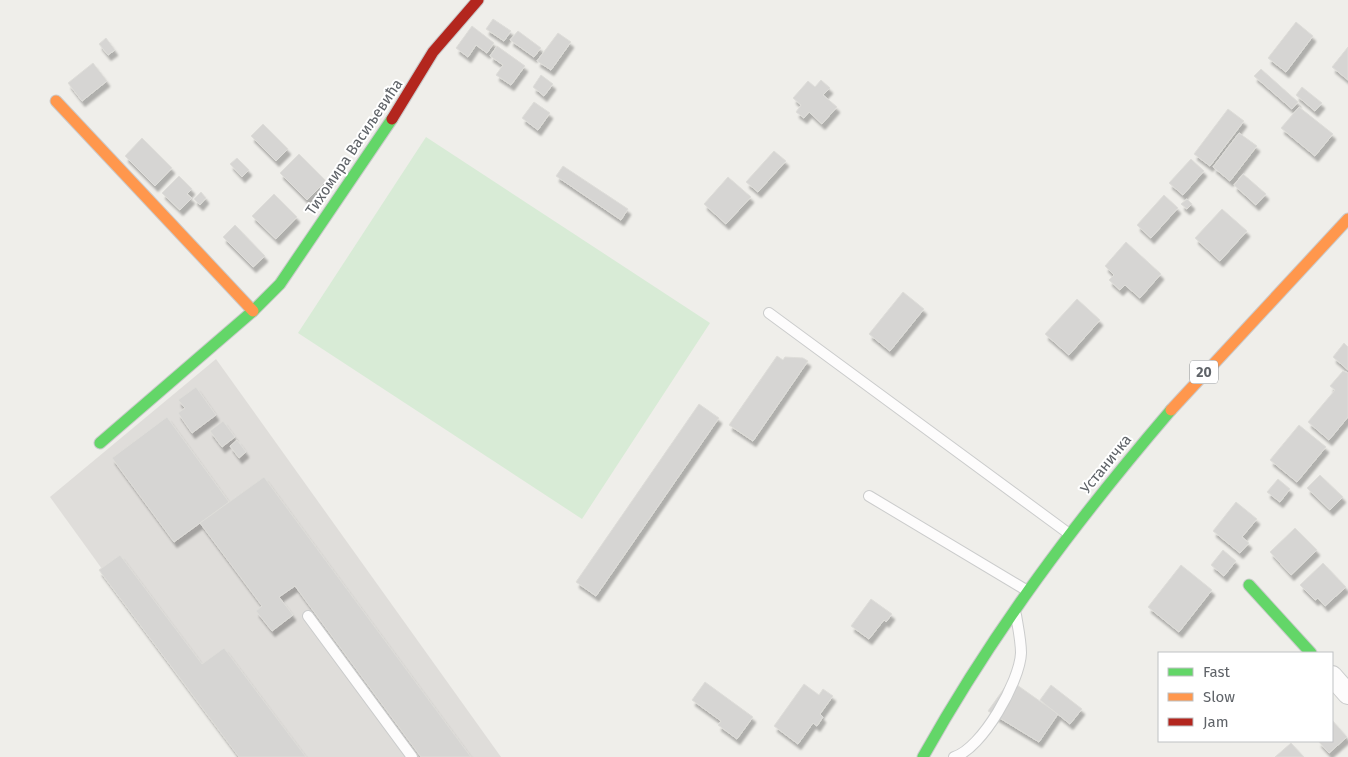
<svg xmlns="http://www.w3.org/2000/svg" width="1348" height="757" viewBox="0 0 1348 757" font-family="'Fira Sans',sans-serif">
<defs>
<filter id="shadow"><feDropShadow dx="3" dy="5.5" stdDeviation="1" flood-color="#0004"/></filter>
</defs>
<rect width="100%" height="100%" fill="#efeeea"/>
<path fill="#dfddda" d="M216 359 501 757H238L50 497Z"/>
<path fill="#d8ebd6" d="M426 137 710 323 582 519 298 333Z"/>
<g fill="#d6d5d3" stroke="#deddd9" filter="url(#shadow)">
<path d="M493 19 511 31 504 41 486 29Z"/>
<path d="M1296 22 1313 36 1286 72 1268 58Z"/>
<path d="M472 26 494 43 487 53 476 45 468 57 456 48Z"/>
<path d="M518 31 541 48 534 57 510 40Z"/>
<path d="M558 33 571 42 551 70 537 61Z"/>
<path d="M106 38 115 50 108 55 99 44Z"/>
<path d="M497 46 525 66 511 85 496 75 503 65 490 56Z"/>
<path d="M1348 47V80L1332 67Z"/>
<path d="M93 63 107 81 82 101 68 83Z"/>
<path d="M1261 69 1298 102 1292 109 1254 76Z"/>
<path d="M541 75 553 84 544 96 533 87Z"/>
<path d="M821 80 830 88 823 95 837 107 822 124 809 112 804 118 796 112 801 105 793 98 808 81 815 87Z"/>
<path d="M1302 87 1322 103 1315 111 1296 95Z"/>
<path d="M534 102 550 113 538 130 522 118Z"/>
<path d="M1299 107 1333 134 1315 156 1281 128Z"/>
<path d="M1228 109 1244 121 1210 166 1194 154Z"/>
<path d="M263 124 288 149 276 161 251 136Z"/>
<path d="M1239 133 1257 146 1230 181 1213 167Z"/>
<path d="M142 138 172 168 155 186 125 156Z"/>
<path d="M774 151 786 161 758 192 746 182Z"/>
<path d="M299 154 326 181 307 200 280 173Z"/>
<path d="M237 158 249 170 242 177 230 164Z"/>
<path d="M1191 159 1204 171 1183 195 1169 183Z"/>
<path d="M563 166 628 209 621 220 556 176Z"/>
<path d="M1243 174 1266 194 1256 205 1234 185Z"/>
<path d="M179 176 192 189 187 194 192 198 180 210 162 193Z"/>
<path d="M728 177 751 197 726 224 704 204Z"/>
<path d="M201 192 206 198 200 205 194 199Z"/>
<path d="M274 194 297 217 276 239 252 216Z"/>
<path d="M1164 195 1178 208 1151 238 1137 225Z"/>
<path d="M1187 199 1192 204 1187 209 1181 204Z"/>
<path d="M1222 209 1247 231 1220 261 1195 238Z"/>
<path d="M235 225 265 256 253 267 223 237Z"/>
<path d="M1126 242 1161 274 1140 298 1125 285 1120 290 1109 280 1114 275 1105 266Z"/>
<path d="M903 292 924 309 890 351 869 334Z"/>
<path d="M1077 299 1100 320 1069 355 1045 334Z"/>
<path d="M1344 343 1348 347V370L1333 357Z"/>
<path d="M777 356 783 360 785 357 803 358 808 361 753 441 729 425Z"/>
<path d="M1343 371 1348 373V417L1329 440 1308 422 1335 390 1330 386Z"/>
<path d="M196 387 216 415 192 433 178 413 185 408 178 400Z"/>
<path d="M699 404 719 418 596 596 576 582Z"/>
<path d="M167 417 229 502 174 542 112 458Z"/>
<path d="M223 421 235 437 222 447 210 431Z"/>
<path d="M1299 425 1326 447 1297 482 1270 460Z"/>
<path d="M237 440 246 452 239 458 230 446Z"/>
<path d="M1320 475 1343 497 1330 510 1307 488Z"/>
<path d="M264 477 471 757H421L295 586 279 597 293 615 272 631 256 611 262 606 200 523Z"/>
<path d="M1278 479 1290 489 1280 502 1267 492Z"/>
<path d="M1236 502 1257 519 1242 537 1249 543 1240 553 1213 531Z"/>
<path d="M1295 528 1317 550 1291 575 1270 552Z"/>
<path d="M1223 550 1236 561 1224 576 1211 565Z"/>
<path d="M120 555 202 664 224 648 306 757H239L99 570Z"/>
<path d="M1323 563 1346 587 1325 606 1318 598 1315 600 1300 585Z"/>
<path d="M1181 565 1212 590 1179 632 1148 607Z"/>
<path d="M871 599 892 614 886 622 884 620 869 639 851 626Z"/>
<path d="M1010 680 1058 714 1039 742 988 711Z"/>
<path d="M705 682 753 717 737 739 718 725 721 721 692 700Z"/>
<path d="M804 684 819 695 823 689 833 696 820 714 823 717 817 726 813 723 798 744 774 726Z"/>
<path d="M1051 685 1082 709 1070 724 1040 700Z"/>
<path d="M1332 720 1347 737 1329 753 1318 741H1332Z"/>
<path d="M1291 743 1304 757H1275Z"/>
</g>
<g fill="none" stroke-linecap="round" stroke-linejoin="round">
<defs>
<g id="lane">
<path d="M769 313 1068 533"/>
<path d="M869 496 1026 590"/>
<path d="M308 616 412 757"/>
<path d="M954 757C982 749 1020 681 1021 653 1021 641 1018 627 1016 615"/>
</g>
<path id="street" d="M1332 676 1348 694"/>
<g id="fast">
<path d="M100 443 253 311 280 284 392 119"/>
<path d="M1249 585 1311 653"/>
<path d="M923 757C994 630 1076 521 1171 410"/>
</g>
<g id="slow">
<path d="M56 101 253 311"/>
<path d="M1171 410 1348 219"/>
</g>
<path id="jam" d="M392 119 433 52 478 0"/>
</defs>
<use href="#lane" stroke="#cbcccc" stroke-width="12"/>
<use href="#street" stroke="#cbcccc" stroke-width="22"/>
<use href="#fast" stroke="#cacacb" stroke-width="13"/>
<use href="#slow" stroke="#cacacb" stroke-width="13"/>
<use href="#jam" stroke="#cacacb" stroke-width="13"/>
<use href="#lane" stroke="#fdfcfc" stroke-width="10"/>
<use href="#street" stroke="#fdfcfc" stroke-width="20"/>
<use href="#fast" stroke="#63d668" stroke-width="11"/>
<use href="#slow" stroke="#ff974d" stroke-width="11"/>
<use href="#jam" stroke="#b3261e" stroke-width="11"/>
</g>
<g text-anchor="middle" stroke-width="4" stroke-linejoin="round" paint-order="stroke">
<rect fill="#fff" stroke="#8f9295" stroke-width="1" x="1190" y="360.5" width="28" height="23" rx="4"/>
<g font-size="14" font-weight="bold" fill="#5f6368">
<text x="1204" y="377">20</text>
</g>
<g font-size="15" fill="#5f6368" stroke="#fff">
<text transform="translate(354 147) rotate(-56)" y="5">Тихомира Васиљевића</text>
<text transform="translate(1106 464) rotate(-51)" y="5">Устаничка</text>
</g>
</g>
<rect x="1158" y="652" width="175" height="90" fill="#ffffff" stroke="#bfc1c3"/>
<rect x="1168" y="668" width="25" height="8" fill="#63d668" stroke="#bfc1c3"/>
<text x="1203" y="677" font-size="15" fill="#5f6368">Fast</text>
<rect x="1168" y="693" width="25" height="8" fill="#ff974d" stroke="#bfc1c3"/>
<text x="1203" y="702" font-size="15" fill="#5f6368">Slow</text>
<rect x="1168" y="718" width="25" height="8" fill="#b3261e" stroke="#bfc1c3"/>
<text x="1203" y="727" font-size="15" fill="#5f6368">Jam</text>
</svg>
